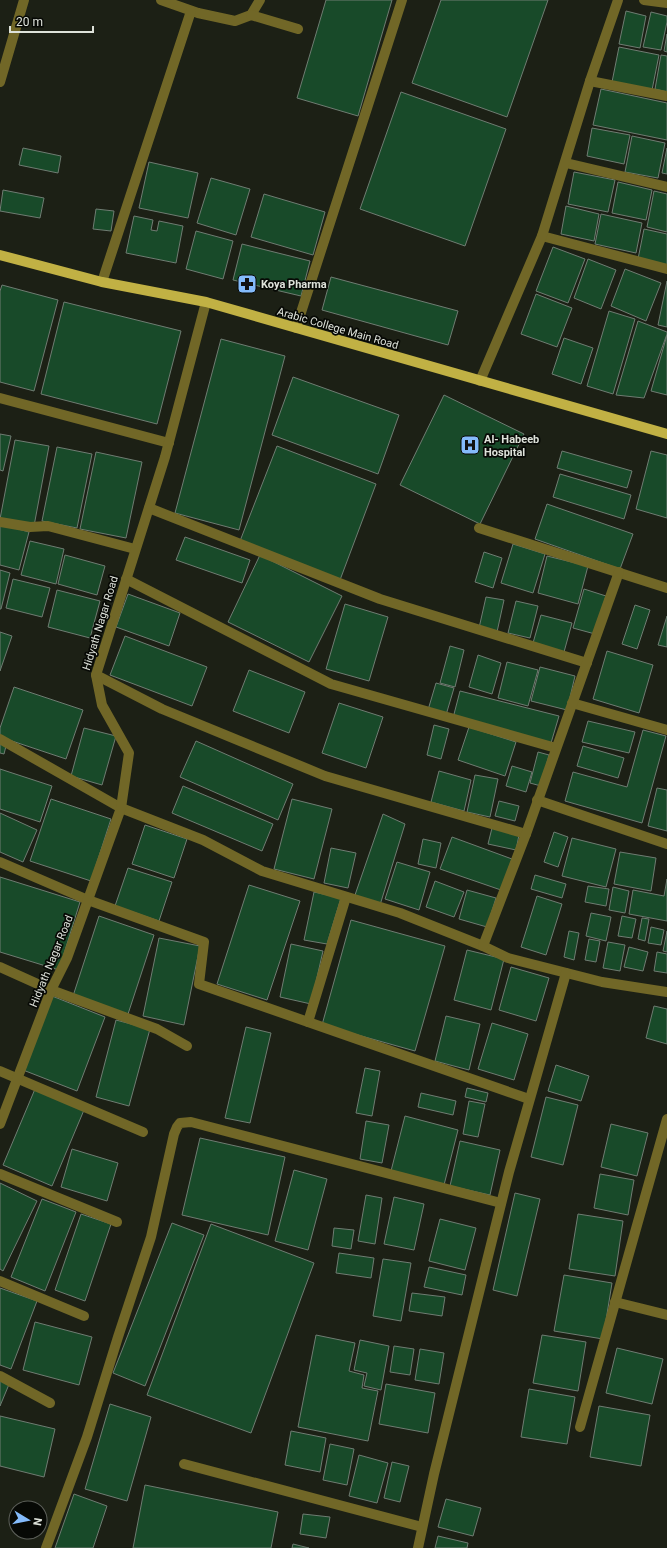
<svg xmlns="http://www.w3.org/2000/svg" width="667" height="1548" viewBox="0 0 667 1548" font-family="Roboto,sans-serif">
<rect width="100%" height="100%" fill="#1c2015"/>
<g fill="#184a29" stroke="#6f7c72">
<path d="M326 0H392L358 116 297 98Z"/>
<path d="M441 0H548L507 117 412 83Z"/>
<path d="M626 11 646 16 640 48 619 44Z"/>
<path d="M651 12 667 16V22L661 50 643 47Z"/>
<path d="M667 34V52L664 51Z"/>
<path d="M619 47 659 55 652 90 612 82Z"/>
<path d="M661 55 667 56V92L655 89Z"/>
<path d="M601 89 667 103V140L593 125Z"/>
<path d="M401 92 506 129 465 246 360 209Z"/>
<path d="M592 128 630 135 624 164 587 156Z"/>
<path d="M632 136 665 143 658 178 625 172Z"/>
<path d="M23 148 61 156 58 173 19 165Z"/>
<path d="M667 148V174L662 173Z"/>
<path d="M149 162 198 173 188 218 139 208Z"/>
<path d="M574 172 615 180 608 212 568 204Z"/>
<path d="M211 178 250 189 236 235 197 223Z"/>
<path d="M618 182 652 190 646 220 612 213Z"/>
<path d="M3 190 44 198 40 218 0 211Z"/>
<path d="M654 191 667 194V232L647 227Z"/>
<path d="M264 194 325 212 313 255 251 237Z"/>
<path d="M566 206 599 214 594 241 561 234Z"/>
<path d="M96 209 114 211 111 231 93 229Z"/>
<path d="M601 214 642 223 636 253 595 244Z"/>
<path d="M134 216 153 220 151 230 157 231 159 221 183 226 176 263 126 253Z"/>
<path d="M644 229 667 234V265L638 259Z"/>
<path d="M196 231 233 241 223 279 186 269Z"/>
<path d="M242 244 310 261 301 296 233 280Z"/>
<path d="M553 247 585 259 568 303 536 291Z"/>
<path d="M588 259 616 270 601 309 574 298Z"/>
<path d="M625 269 661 283 646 321 611 306Z"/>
<path d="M331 277 458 311 448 345 322 310Z"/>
<path d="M667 281V327L658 325Z"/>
<path d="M2 285 58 300 34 391 0 382V291Z"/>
<path d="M536 294 572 308 557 347 521 334Z"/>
<path d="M64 302 181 331 157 424 41 394Z"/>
<path d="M609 311 635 319 613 394 587 386Z"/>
<path d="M638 321 667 332V334L644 398 616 395Z"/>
<path d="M667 335V395L651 391Z"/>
<path d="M564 338 593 348 581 384 552 374Z"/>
<path d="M221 339 285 356 239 530 175 513Z"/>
<path d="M293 377 399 415 378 474 272 435Z"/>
<path d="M444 395 524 434 480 524 400 485Z"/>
<path d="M0 434 11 436 3 471 0 470Z"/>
<path d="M15 440 49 446 34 526 0 519Z"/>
<path d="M277 446 376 484 340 580 240 541Z"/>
<path d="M57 447 92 454 77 528 42 521Z"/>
<path d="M562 451 632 471 627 488 557 468Z"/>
<path d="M651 451 667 455V518L636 509Z"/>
<path d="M96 452 142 462 126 538 80 529Z"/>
<path d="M560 474 631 495 624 519 553 497Z"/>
<path d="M547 504 633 534 620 569 535 539Z"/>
<path d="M0 524 29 532 19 570 0 565Z"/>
<path d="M185 537 250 560 242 583 176 560Z"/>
<path d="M30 541 64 549 56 584 21 575Z"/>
<path d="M513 544 545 554 533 593 501 583Z"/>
<path d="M484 552 502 558 493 588 475 582Z"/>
<path d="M65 555 105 566 97 595 58 584Z"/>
<path d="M260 555 342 596 309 662 228 622Z"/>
<path d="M547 556 588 566 578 604 538 593Z"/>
<path d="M0 570 10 573 1 609H0Z"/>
<path d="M13 579 50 588 42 617 6 608Z"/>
<path d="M584 589 606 596 595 634 573 628Z"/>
<path d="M57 590 100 601 90 638 48 627Z"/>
<path d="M128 594 180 613 169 646 116 627Z"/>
<path d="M486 597 504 600 497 632 479 628Z"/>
<path d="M516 601 538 606 530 638 508 633Z"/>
<path d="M345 604 388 617 369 681 326 669Z"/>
<path d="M635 605 650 610 637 649 622 644Z"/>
<path d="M541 615 572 623 564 652 533 643Z"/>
<path d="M667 616V647L658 645Z"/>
<path d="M0 632 12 636 0 671Z"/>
<path d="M125 636 207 667 192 706 110 675Z"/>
<path d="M450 646 464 650 455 687 440 683Z"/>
<path d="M607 651 653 665 639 713 593 699Z"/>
<path d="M478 655 501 663 492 694 469 687Z"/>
<path d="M507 662 538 670 528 706 498 698Z"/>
<path d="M540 667 575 676 567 710 531 701Z"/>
<path d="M249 670 305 692 289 733 233 711Z"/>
<path d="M436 683 454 688 446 715 428 710Z"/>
<path d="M14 687 83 710 66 759 0 737V728Z"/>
<path d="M460 691 559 716 551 743 453 718Z"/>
<path d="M339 703 383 717 366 768 322 753Z"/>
<path d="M588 721 635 732 629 753 582 742Z"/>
<path d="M434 725 449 729 441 759 427 755Z"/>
<path d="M469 727 516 742 505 776 458 760Z"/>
<path d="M84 728 116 736 102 785 71 776Z"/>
<path d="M643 730 666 736 642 823 565 801 573 772 627 787Z"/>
<path d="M196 741 293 784 278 820 180 777Z"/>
<path d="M0 744 6 746 4 754 0 753Z"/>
<path d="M583 746 624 758 618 778 577 766Z"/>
<path d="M538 752 549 755 541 786 530 783Z"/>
<path d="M512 766 532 772 526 792 506 786Z"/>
<path d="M0 769 52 786 40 822 0 809Z"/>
<path d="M439 771 471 780 464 811 431 802Z"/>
<path d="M475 775 498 779 490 817 467 812Z"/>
<path d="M183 786 273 824 262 851 172 813Z"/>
<path d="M657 788 667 790V831L648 826Z"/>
<path d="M51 799 111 819 91 881 30 861Z"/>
<path d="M292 799 332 809 314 879 274 869Z"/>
<path d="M499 801 519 806 515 821 495 816Z"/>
<path d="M0 813 37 830 23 862 0 852Z"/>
<path d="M383 814 405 824 380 905 355 895Z"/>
<path d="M145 825 187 839 174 878 132 864Z"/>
<path d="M492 828 519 835 516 850 488 844Z"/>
<path d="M554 832 568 837 558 867 544 862Z"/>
<path d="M452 837 512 859 501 890 440 869Z"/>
<path d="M572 838 616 849 606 887 562 876Z"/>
<path d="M423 839 441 843 436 868 418 864Z"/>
<path d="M331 848 356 853 348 888 324 883Z"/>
<path d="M620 852 656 858 651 891 614 884Z"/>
<path d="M397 862 430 872 419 910 385 899Z"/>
<path d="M128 868 172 882 159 921 115 906Z"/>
<path d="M535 875 566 884 562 898 531 889Z"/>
<path d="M0 877 80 902 59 970 0 952Z"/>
<path d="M667 879V921L629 914 633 890 664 896Z"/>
<path d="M435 881 464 892 454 917 426 907Z"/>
<path d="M249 885 300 901 267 1000 217 984Z"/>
<path d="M588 886 609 889 606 906 585 902Z"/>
<path d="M613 887 629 891 625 913 609 910Z"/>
<path d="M467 890 496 898 487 927 459 919Z"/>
<path d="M314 892 341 898 327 944 304 940Z"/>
<path d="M537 896 562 904 546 955 521 947Z"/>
<path d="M591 913 611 917 606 941 586 936Z"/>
<path d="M99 916 154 935 128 1014 73 996Z"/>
<path d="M622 916 636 919 632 938 618 936Z"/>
<path d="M642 918 649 919 645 941 638 939Z"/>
<path d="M351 920 445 946 415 1051 322 1025Z"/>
<path d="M651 927 664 930 661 945 648 943Z"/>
<path d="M569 931 579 933 574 960 564 957Z"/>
<path d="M667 931V952L663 951Z"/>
<path d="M159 938 200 946 184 1025 143 1016Z"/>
<path d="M589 939 600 941 596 962 585 960Z"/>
<path d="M608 942 625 945 620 971 603 968Z"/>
<path d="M291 944 323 951 311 1004 280 997Z"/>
<path d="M629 947 648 952 643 971 624 967Z"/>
<path d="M467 950 504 959 491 1010 454 1000Z"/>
<path d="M657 952 667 954V973L654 971Z"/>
<path d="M511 967 549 978 536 1021 499 1010Z"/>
<path d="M52 996 105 1017 77 1091 23 1070Z"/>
<path d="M654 1006 667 1009V1044L646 1038Z"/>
<path d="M446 1016 480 1024 469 1070 435 1061Z"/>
<path d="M116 1020 150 1029 129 1106 96 1097Z"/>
<path d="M492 1023 528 1034 514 1080 478 1069Z"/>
<path d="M246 1027 271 1033 250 1123 225 1118Z"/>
<path d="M556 1065 589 1076 581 1101 548 1091Z"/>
<path d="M365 1068 380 1071 372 1116 356 1113Z"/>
<path d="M467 1088 488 1093 486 1102 465 1097Z"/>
<path d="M35 1089 84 1110 52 1186 3 1165Z"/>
<path d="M421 1093 456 1101 453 1115 418 1107Z"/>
<path d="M546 1097 578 1105 563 1165 531 1157Z"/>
<path d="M469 1101 485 1104 478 1137 463 1134Z"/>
<path d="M405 1116 458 1130 444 1185 391 1171Z"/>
<path d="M366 1121 389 1125 382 1163 360 1159Z"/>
<path d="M611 1124 648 1133 637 1176 601 1167Z"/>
<path d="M200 1138 285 1157 268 1235 182 1215Z"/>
<path d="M460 1141 500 1150 490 1195 450 1186Z"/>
<path d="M72 1149 118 1163 107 1201 61 1187Z"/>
<path d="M294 1170 327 1179 308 1250 275 1241Z"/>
<path d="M600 1174 634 1180 628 1215 594 1208Z"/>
<path d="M0 1183 37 1201 3 1271 0 1269Z"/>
<path d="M515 1193 540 1199 517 1296 493 1290Z"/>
<path d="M366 1195 382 1198 375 1244 358 1241Z"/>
<path d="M394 1197 424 1204 414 1250 384 1244Z"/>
<path d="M42 1199 76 1212 45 1291 11 1277Z"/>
<path d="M81 1214 111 1224 85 1301 55 1290Z"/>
<path d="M578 1214 623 1221 615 1276 569 1269Z"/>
<path d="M440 1219 476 1228 465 1270 429 1261Z"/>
<path d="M172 1223 204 1235 145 1386 113 1373Z"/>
<path d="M211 1224 314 1263 251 1433 147 1395Z"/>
<path d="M334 1228 354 1230 351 1249 332 1246Z"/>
<path d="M339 1253 374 1258 371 1278 336 1273Z"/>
<path d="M383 1259 411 1263 401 1321 373 1316Z"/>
<path d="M429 1267 466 1275 462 1295 424 1287Z"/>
<path d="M564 1275 612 1283 603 1339 554 1331Z"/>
<path d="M0 1288 37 1301 11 1369 0 1365Z"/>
<path d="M412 1293 445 1297 442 1316 409 1311Z"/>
<path d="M35 1322 92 1337 79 1385 23 1370Z"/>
<path d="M316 1335 355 1343 349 1371 364 1375 362 1388 378 1391 368 1441 298 1427Z"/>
<path d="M542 1335 586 1342 578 1391 533 1383Z"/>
<path d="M360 1340 389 1346 381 1390 364 1386 367 1373 354 1370Z"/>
<path d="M394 1346 414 1349 410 1375 390 1372Z"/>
<path d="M617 1348 663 1359 652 1404 606 1393Z"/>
<path d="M420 1349 444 1353 439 1384 415 1380Z"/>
<path d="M0 1378 10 1382 0 1406Z"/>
<path d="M386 1384 435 1393 428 1433 379 1424Z"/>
<path d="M529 1389 575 1397 567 1444 521 1437Z"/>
<path d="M110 1404 151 1417 127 1501 85 1489Z"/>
<path d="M599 1406 650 1415 641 1466 590 1457Z"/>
<path d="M0 1416 55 1429 44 1477 0 1466Z"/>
<path d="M291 1431 326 1438 320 1472 285 1465Z"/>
<path d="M330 1444 354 1449 347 1485 323 1480Z"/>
<path d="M359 1455 388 1463 377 1503 349 1496Z"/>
<path d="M392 1462 409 1466 400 1502 384 1498Z"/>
<path d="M145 1485 278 1512 271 1548H133Z"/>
<path d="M74 1494 107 1506 93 1548H55Z"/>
<path d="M446 1499 481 1508 473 1536 438 1527Z"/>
<path d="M303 1514 330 1517 326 1538 300 1534Z"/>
<path d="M438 1536 468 1543 467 1548H435Z"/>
<path d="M293 1544 309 1548H292Z"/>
</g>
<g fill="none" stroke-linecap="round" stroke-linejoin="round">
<g stroke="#716727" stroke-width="10">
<path d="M161 0 198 13 235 21 251 15 260 0"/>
<path d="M644 0 667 3"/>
<path d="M251 15 298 29"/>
<path d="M590 81 667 96"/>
<path d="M0 82 24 0"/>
<path d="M566 163 667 187"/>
<path d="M542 236 667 269"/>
<path d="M102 282 191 11"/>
<path d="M296 328 402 0"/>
<path d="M480 381 542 236 590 81 618 0"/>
<path d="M0 398 169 443"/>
<path d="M149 508 380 599 587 663"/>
<path d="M0 522 30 527 48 526 135 549"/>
<path d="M479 528 667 588"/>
<path d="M126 579 331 684 556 748"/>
<path d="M96 675 162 709 325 776 526 834"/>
<path d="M572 703 667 730"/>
<path d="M0 739 121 808 203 840 262 871 400 913 483 946 508 958 602 982 667 992"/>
<path d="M537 800 667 844"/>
<path d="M0 862 88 900 204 942 199 984 529 1099"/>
<path d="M483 946 526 834 619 572"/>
<path d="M0 967 51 990 157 1029 187 1046"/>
<path d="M308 1022 346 897"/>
<path d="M0 1071 143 1132"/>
<path d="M0 1124 51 990 67 958 121 808 129 753 102 705 96 675 165 457 206 302"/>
<path d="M0 1174 117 1222"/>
<path d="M0 1281 84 1316"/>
<path d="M615 1302 667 1315"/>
<path d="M0 1376 50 1403"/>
<path d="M580 1427 667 1119"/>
<path d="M184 1464 422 1527"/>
<path d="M46 1548 87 1437 118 1337 151 1237 174 1134 177 1127 180 1123 191 1122 501 1203"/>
<path d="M418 1548 434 1474 509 1172 566 973"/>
</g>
<path stroke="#c1b144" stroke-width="10" d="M0 255 102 282 206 302 667 434"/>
</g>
<defs>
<symbol id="pharmacy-square" viewBox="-11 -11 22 22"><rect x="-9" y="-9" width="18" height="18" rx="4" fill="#84bbfb" stroke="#070905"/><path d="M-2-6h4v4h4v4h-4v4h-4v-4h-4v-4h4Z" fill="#111"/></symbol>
<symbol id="hospital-square" viewBox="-11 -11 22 22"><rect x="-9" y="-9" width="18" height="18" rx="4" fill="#84bbfb" stroke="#070905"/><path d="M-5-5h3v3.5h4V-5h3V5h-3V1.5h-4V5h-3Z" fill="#111"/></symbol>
</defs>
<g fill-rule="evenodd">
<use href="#pharmacy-square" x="236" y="273" width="22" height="22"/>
<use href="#hospital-square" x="459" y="434" width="22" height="22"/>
</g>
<g text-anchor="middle" stroke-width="3.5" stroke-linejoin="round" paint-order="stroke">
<g font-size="11" font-weight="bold" fill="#dee2da" stroke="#070905" text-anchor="start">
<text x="261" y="288">Koya Pharma</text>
<text x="484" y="443">Al- Habeeb<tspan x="484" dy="13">Hospital</tspan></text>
</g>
<g font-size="11" fill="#dee2da" stroke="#070905">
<text transform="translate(338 328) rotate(16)" y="4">Arabic College Main Road</text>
<text transform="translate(100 623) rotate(-73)" y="4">Hidyath Nagar Road</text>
<text transform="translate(51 961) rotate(-68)" y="4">Hidyath Nagar Road</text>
</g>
</g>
<g transform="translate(28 1520) rotate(100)"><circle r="19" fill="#070905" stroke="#5d605a"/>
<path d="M0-3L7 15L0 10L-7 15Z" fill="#84bbfb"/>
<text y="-6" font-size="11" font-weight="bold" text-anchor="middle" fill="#dee2da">N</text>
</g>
<path d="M10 26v6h83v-6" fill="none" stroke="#dee2da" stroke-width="2"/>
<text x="16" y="26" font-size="12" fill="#dee2da" stroke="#070905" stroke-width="3" paint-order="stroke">20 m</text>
</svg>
